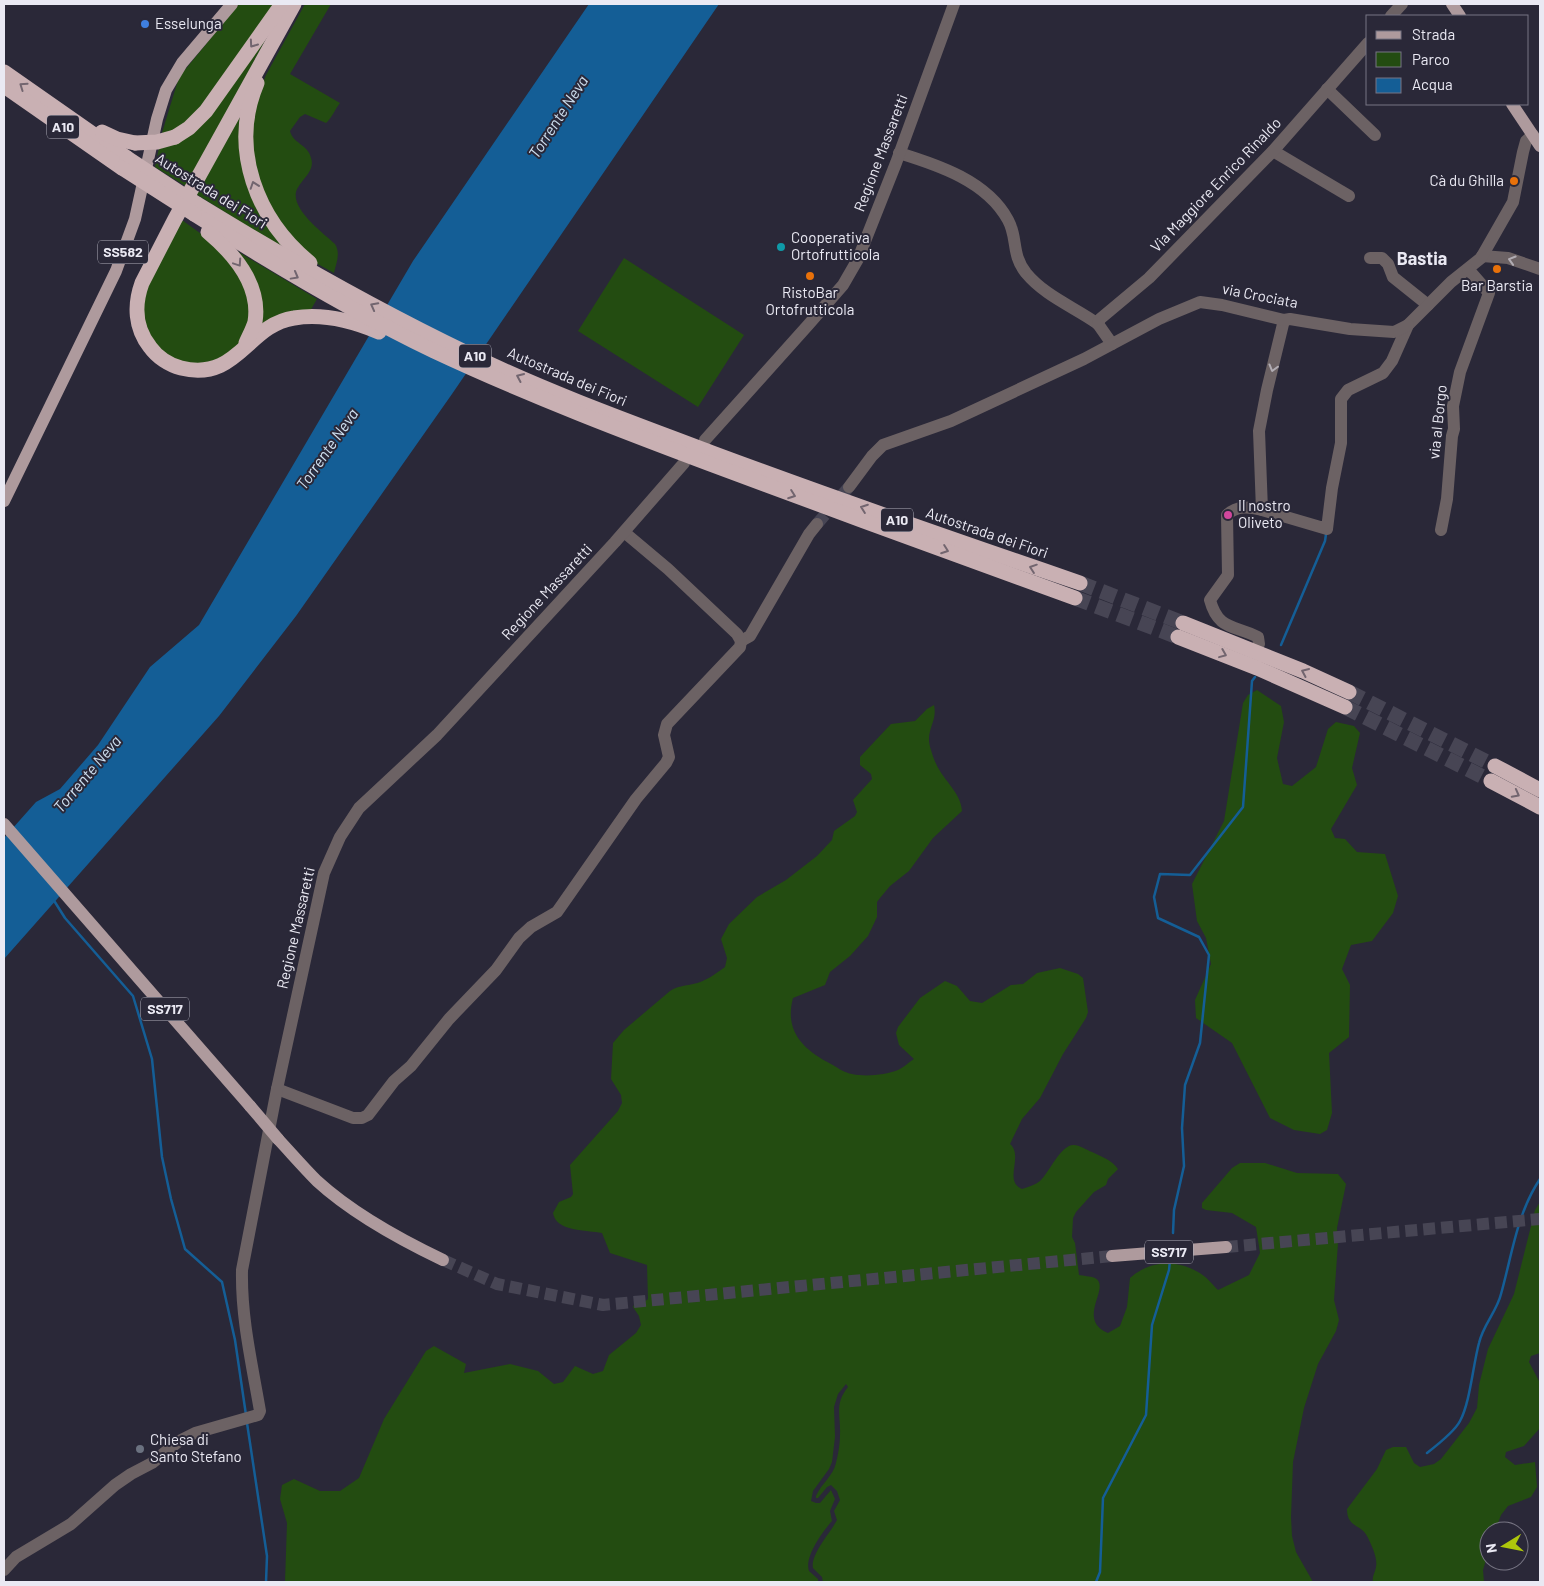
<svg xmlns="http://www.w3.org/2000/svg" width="1544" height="1586" viewBox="0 0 1544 1586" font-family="Barlow,sans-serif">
<rect width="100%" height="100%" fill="#2a2838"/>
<g fill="#234c11">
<path d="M239 4H278L235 65 186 125 161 136 179 77Z"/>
<path d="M305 4H331L290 74 340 103C335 109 332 118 326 123L305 114 300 117 290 131C293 144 308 144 311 158 314 166 309 173 304 179 301 183 297 188 296 192 292 210 323 233 335 244 341 254 336 263 334 273L314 262 265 204 250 146 256 100 266 75Z"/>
<path d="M277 18 187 187 155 167 159 148 169 146Z"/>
<path d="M238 117 241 119 281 245 279 246 196 194Z"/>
<path d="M182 220 215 244 245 285 251 316 242 340 231 353 212 362 192 364 167 357 159 351 143 324 144 294Z"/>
<path d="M237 251 317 299 309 313 259 329Z"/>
<path d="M624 258 744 335 698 407 578 331Z"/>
<path d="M1257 690 1281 706 1284 722 1277 758 1283 784 1292 786 1316 767 1328 729 1336 722 1354 726 1360 733 1352 768 1357 785 1331 829 1335 838 1345 839 1357 852 1385 854 1398 896 1393 913 1372 941 1351 945 1342 969 1350 985 1349 1037 1329 1053 1332 1113 1327 1130 1320 1134 1294 1130 1270 1118 1232 1043 1196 1018 1195 1000 1211 964 1206 938 1197 921 1192 884 1224 821 1243 703 1248 695Z"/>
<path d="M934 705C938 723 924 730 931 750 933 757 936 765 940 771 948 784 961 795 962 811L933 838 909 871 890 886 880 898 877 902V917L868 936 850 956 830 972 825 985 793 998C784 1032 804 1050 831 1064 838 1068 845 1073 852 1074 866 1077 885 1075 898 1070 903 1068 909 1062 914 1059L899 1045 896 1033 898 1027 920 998 945 981 957 986 970 1001 982 1003 1011 985 1023 984 1037 973 1060 968 1078 974 1083 978 1088 1012 1086 1018 1063 1054 1040 1098 1022 1119 1010 1144C1024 1156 1003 1181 1022 1189 1028 1187 1035 1185 1040 1181 1049 1173 1061 1144 1074 1145 1079 1145 1087 1150 1092 1152 1102 1157 1112 1160 1118 1169L1108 1179 1106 1185 1094 1192 1076 1212 1073 1218 1072 1237 1075 1243 1079 1275C1083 1276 1090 1276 1095 1278 1112 1287 1075 1319 1108 1333L1120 1326 1127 1307 1130 1278C1149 1261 1175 1259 1198 1272 1206 1276 1212 1284 1218 1290L1249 1275 1260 1253 1256 1227 1232 1213 1206 1210 1202 1208V1203L1232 1168 1240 1163H1265L1297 1173 1338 1174 1346 1184 1337 1228 1338 1243 1334 1300 1339 1320 1336 1331 1318 1364 1304 1408 1293 1462 1291 1517 1292 1536 1296 1552 1313 1582H823L822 1577 813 1568C810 1555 831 1532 837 1520L834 1511 840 1500 837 1491 831 1485 827 1487 818 1498H816V1496C821 1484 833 1476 836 1463 838 1455 840 1444 840 1435 841 1416 834 1404 848 1387L846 1384 838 1394 834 1407 835 1437 832 1462 829 1469 813 1491 811 1501 816 1503H820L831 1490 835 1499 830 1511 832 1521C823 1531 804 1557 809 1571L818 1579V1582H285L287 1523 280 1499 282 1485 294 1479 320 1491H340L359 1478 384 1419 426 1351 434 1346 466 1364 464 1373 510 1364 538 1371 554 1384 563 1382 575 1366 593 1374 603 1371 609 1355 636 1333 641 1325 639 1316 633 1307 635 1303 644 1302 648 1299 647 1265 610 1253 602 1233C587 1230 556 1232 553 1213L559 1202 571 1197 573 1194 570 1165 618 1111 622 1103 621 1095 611 1079 613 1043 624 1030 670 991C678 986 684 986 693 984 705 982 715 974 725 967L727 958 721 939 729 924 757 897 786 880 817 856 832 840 834 831 855 816 857 812 853 800 872 779 871 774 860 765V757L891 724 915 721 927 709Z"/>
<path d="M1540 1202V1353L1531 1356 1529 1362 1540 1383V1428L1524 1446 1506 1452 1505 1457 1515 1465 1535 1462 1537 1487 1531 1497 1508 1506 1501 1515 1495 1531H1489V1550L1483 1570 1484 1582H1373C1372 1576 1375 1573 1376 1567 1378 1558 1371 1544 1367 1536 1361 1524 1347 1528 1347 1509L1377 1469 1386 1450 1393 1447H1406L1414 1463 1420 1467 1434 1464 1441 1459 1469 1423 1477 1408 1479 1385 1488 1349 1514 1294 1535 1210Z"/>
</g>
<path fill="#145e96" d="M589 4H719L452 394 296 616 219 716 4 959V838L36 802 60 789 98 745 150 667 199 625 413 261Z"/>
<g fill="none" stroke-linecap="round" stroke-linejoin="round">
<g stroke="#145e96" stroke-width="2.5">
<path d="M1281 645 1325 541 1326 534"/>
<path d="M53 899 65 918 133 996 152 1059 162 1157 171 1199 185 1249 222 1282 235 1340 246 1415"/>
<path d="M1173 1233 1174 1210 1184 1166 1182 1128 1185 1085 1200 1043 1209 955 1199 937 1158 918 1154 897 1160 874 1190 875 1243 807 1252 681 1255 677"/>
<path d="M247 1423 267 1556 266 1582"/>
<path d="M1427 1453C1436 1446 1455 1431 1460 1421 1470 1403 1473 1365 1479 1343 1483 1325 1497 1311 1501 1294 1512 1255 1517 1213 1540 1179"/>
<path d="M1096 1582 1100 1572 1103 1498 1146 1415 1152 1325 1169 1270 1170 1260"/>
</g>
<path stroke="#474554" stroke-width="12" stroke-dasharray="12 6" stroke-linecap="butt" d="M817 524 849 487"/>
<g stroke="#474554" stroke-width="12" stroke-dasharray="12 6" stroke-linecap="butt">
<path d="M1226 1247 1540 1219"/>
<path d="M443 1260 497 1284 603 1305 1112 1256"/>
</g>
<g stroke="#474554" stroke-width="15" stroke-dasharray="15 8" stroke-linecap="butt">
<path d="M1080 583 1183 623"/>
<path d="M1075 598 1178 637"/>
<path d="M1349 692 1495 766"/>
<path d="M1345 707 1491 781"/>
</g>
<g stroke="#6c6264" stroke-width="12">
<path d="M1391 16 1402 4"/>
<path d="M1327 89 1375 135"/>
<path d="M1273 151 1349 196"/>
<path d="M899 153C938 165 987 181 1008 220 1018 238 1011 254 1026 273 1045 296 1074 307 1098 324"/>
<path d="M1482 256 1508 258 1540 269"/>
<path d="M1370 258H1382L1388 264 1393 277 1428 305"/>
<path d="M1284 320 1267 390 1259 431 1262 510 1327 529 1332 488 1341 443V399L1348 390 1383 373 1392 361 1408 325 1451 282 1481 258 1513 202 1523 152 1526 141 1533 135"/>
<path d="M1112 344 1098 324 1100 319 1149 278 1273 151 1368 43"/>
<path d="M705 440 809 324 843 285 858 259 896 163 954 4"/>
<path d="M849 487 872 456 883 445 951 421 1084 359 1159 319 1200 302 1222 305 1284 320 1290 319 1350 329 1394 332 1408 325"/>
<path d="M1441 530 1447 499 1452 436 1454 429 1453 406 1460 372 1489 293 1468 269"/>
<path d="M741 641 750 636 809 534 817 524"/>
<path d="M1259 644 1258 637C1234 625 1218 630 1210 600L1228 575 1227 515C1237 505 1249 507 1262 510"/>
<path d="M277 1089 353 1118H362L368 1115 394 1081 411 1066 449 1019 496 970 519 938 531 927 557 912 636 799 666 763 669 757 664 735 667 724 740 647 741 641 737 634 668 569 624 532"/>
<path d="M4 1570 16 1557 71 1524 115 1485 131 1474 152 1463 179 1441 195 1433 258 1415 260 1411C252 1364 241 1318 242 1270L277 1089 324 873 340 837 359 808 437 735 615 542 684 463"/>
</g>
<g stroke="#ae9a9d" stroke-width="12">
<path d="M1452 4 1460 16"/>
<path d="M1512 104 1540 146"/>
<path d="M4 501 116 271 135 219 157 119 166 90 182 63 232 4"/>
<path d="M4 824 250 1106"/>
<path d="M278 1139C291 1153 304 1168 317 1181 353 1214 399 1239 443 1260"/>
<path d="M1112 1256 1226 1247"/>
</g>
<g stroke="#c9b0b3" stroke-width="15">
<path d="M294 4 175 219 142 283C134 305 135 328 150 347 157 357 169 365 181 368 238 382 247 325 294 318 323 313 353 321 379 332"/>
<path d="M4 72 127 158"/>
<path d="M257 83C229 149 257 220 310 263"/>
<path d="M4 86 122 168"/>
<path d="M102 132 117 139 135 143"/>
<path d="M175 137 189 128 206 111 282 4"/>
<path d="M197 204C292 262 389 317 490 364 563 398 639 425 715 454 836 499 957 541 1080 583"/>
<path d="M194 214C271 263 351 311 434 351 530 396 630 434 729 471 844 514 960 556 1075 598"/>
<path d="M208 232C233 253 261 285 255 322 253 329 249 336 246 343"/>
<path d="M1183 623 1303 671 1349 692"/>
<path d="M1178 637 1257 668 1345 707"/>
<path d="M1495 766 1540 790"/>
<path d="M1491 781 1540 807"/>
</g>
<path stroke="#ae9a9d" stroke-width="12" d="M250 1106 278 1139"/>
<g stroke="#c9b0b3" stroke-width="15">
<path d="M135 143 157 142 175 137"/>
<path d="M127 158 197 204"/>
<path d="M122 168 194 214"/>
</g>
</g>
<defs><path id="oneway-chevron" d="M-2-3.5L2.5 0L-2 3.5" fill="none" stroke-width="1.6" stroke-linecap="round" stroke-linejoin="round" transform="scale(1.25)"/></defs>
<g stroke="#72656f">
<use href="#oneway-chevron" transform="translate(253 44) rotate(125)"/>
<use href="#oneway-chevron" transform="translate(23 86) rotate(-145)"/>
<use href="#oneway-chevron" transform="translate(254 185) rotate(-109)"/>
<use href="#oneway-chevron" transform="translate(238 263) rotate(56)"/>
<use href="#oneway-chevron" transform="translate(295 276) rotate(29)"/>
<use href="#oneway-chevron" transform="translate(374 306) rotate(-152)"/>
<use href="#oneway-chevron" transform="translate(520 377) rotate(-156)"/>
<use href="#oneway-chevron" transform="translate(792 495) rotate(20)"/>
<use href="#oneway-chevron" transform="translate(864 508) rotate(-160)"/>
<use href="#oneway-chevron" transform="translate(945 550) rotate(20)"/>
<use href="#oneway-chevron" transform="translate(1033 568) rotate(-161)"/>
<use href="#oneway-chevron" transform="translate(1223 654) rotate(22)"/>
<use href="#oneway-chevron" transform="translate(1305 672) rotate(-156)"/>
<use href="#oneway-chevron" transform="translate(1516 794) rotate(28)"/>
</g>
<g stroke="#b1acb3">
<use href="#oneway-chevron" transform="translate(1512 260) rotate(-163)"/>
<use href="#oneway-chevron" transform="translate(1273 368) rotate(105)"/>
</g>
<circle fill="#3f7fe0" stroke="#2a2838" stroke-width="2" cx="145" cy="24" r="5"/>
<g fill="#e8710a" stroke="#2a2838" stroke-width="2">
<circle cx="1514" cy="181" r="5"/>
<circle cx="1497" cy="269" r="5"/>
<circle cx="810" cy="276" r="5"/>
</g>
<circle fill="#0f9aa8" stroke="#2a2838" stroke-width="2" cx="781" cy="247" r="5"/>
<circle fill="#d1479c" stroke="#2a2838" stroke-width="2" cx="1228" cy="515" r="5"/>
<circle fill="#6b7280" stroke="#2a2838" stroke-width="2" cx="140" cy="1449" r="5"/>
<g text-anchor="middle" stroke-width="4" stroke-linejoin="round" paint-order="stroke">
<g fill="#2a2838" stroke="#b0afbb" stroke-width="1">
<rect x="47" y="115.5" width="32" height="23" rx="4"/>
<rect x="98" y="240.5" width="50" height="23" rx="4"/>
<rect x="459" y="344.5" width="32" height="23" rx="4"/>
<rect x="881" y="508.5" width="32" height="23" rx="4"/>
<rect x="141" y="997.5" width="48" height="23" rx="4"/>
<rect x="1145" y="1240.5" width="48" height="23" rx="4"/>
</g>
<g font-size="14" font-weight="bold" fill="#eae9f3">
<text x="63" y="132">A10</text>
<text x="123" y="257">SS582</text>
<text x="475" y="361">A10</text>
<text x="897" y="525">A10</text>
<text x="165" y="1014">SS717</text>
<text x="1169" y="1257">SS717</text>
</g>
<g font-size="15" fill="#eae9f3" stroke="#2a2838" text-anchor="start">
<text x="155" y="29">Esselunga</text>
<text x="1504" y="186" text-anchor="end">Cà du Ghilla</text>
<text x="791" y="243">Cooperativa<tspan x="791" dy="17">Ortofrutticola</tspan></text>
<text x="1497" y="291" text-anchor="middle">Bar Barstia</text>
<text x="810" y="298" text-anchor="middle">RistoBar<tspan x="810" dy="17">Ortofrutticola</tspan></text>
<text x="1238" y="511">Il nostro<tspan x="1238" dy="17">Oliveto</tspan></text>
<text x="150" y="1445">Chiesa di<tspan x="150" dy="17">Santo Stefano</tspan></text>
</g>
<g font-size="15" fill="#eae9f3" stroke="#2a2838">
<text transform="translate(881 153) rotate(-69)" y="5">Regione Massaretti</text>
<text transform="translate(1216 185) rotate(-46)" y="5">Via Maggiore Enrico Rinaldo</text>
<text transform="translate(211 191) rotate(32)" y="5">Autostrada dei Fiori</text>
<text transform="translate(1260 296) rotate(11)" y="5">via Crociata</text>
<text transform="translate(567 377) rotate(23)" y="5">Autostrada dei Fiori</text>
<text transform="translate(1438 422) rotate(-84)" y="5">via al Borgo</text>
<text transform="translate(987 533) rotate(19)" y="5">Autostrada dei Fiori</text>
<text transform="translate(547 592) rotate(-47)" y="5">Regione Massaretti</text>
<text transform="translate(296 928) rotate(-77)" y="5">Regione Massaretti</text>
</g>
<g font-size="16" font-style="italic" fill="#cfe0f0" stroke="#2a2838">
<text transform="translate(558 117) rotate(-57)" y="6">Torrente Neva</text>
<text transform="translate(327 449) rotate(-55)" y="6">Torrente Neva</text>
<text transform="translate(87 774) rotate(-50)" y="6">Torrente Neva</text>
</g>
<g font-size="18" font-weight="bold" fill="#eae9f3" stroke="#2a2838">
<text x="1422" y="265">Bastia</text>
</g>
</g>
<rect width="1544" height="1586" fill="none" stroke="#eae9f3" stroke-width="10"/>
<rect x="1366" y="15" width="162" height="90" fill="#2a2838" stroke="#777583"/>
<rect x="1376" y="31" width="25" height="8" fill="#ae9a9d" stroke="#777583"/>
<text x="1412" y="40" font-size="15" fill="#eae9f3">Strada</text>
<rect x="1376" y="52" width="25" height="15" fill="#234c11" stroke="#777583"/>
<text x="1412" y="65" font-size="15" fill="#eae9f3">Parco</text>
<rect x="1376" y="78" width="25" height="15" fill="#145e96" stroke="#777583"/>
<text x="1412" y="90" font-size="15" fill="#eae9f3">Acqua</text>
<g transform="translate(1504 1546) rotate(260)"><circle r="24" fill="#2a2838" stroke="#777583"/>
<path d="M0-4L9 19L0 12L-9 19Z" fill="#aec60c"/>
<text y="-8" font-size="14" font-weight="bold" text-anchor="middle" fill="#eae9f3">N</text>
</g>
</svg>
